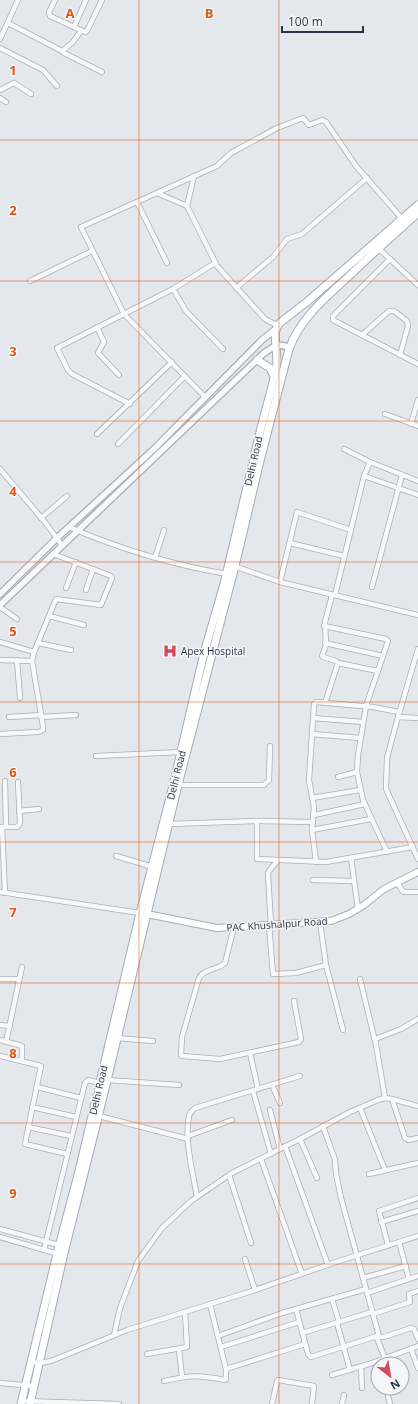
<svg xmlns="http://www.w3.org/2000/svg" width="418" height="1404" viewBox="0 0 418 1404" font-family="'Open Sans',sans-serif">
<rect width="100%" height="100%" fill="#e4e7ec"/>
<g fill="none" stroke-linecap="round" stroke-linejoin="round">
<defs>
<g id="minor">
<path d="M55 0 49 12 50 16 85 32 87 31 102 0"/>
<path d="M8 23 62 51"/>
<path d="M74 27 86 0"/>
<path d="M81 31 72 43 62 51 64 53 102 72"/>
<path d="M0 39 18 0"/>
<path d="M0 48 43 70 57 86"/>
<path d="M0 90 14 83 31 94"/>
<path d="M0 98 6 102"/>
<path d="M194 176 187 206 217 266 265 319 278 326"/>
<path d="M157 193 187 206"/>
<path d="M137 202 167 263"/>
<path d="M378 248 418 285"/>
<path d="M390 259 333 316V320L418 364"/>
<path d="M30 281 92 251"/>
<path d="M236 288 273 257 287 239 302 234 367 178"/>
<path d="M173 289 186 311 223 349"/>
<path d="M97 327 104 342 98 353 119 375"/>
<path d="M362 335 389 311H394L407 321 408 326 400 355"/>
<path d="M205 397 124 314 81 227 217 166 231 153 277 128 303 118 309 125 322 120 326 122 356 166 404 221"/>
<path d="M130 404 72 374 68 370 57 348 173 289 215 263"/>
<path d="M385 414 418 426"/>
<path d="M411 424 418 400"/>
<path d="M97 434 172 362"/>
<path d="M118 444 185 376"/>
<path d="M344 449 370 462 418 481"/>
<path d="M0 469 44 521 62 545"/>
<path d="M364 476 418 495"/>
<path d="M41 518 67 496"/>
<path d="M69 527C120 549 173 565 227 574"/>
<path d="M290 543 344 556"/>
<path d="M155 558 164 530"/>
<path d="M234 566 280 582 418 615"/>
<path d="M280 582 297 512 351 530"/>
<path d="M372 587 402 475"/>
<path d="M66 588 76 562"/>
<path d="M86 590 93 569"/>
<path d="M335 595 364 476 370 462"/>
<path d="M0 607 17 619"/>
<path d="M49 616 84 625"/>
<path d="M324 626 386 639 388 641 366 706 358 755 357 772 363 800 387 852"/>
<path d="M0 642 34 652"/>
<path d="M38 643 71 650"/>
<path d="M325 643 383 656"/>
<path d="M418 649 398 717 387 758 386 789 418 859"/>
<path d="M0 660 32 661"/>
<path d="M17 660 20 698"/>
<path d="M338 663 378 671"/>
<path d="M325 703 338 663 336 661 323 657 322 656 326 645 325 622 332 595"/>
<path d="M9 717 41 715"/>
<path d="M41 717 76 715"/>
<path d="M398 717 418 718"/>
<path d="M313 718 363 722"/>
<path d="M0 734 38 732 43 730V726L32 661 34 652 56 599 101 605 112 578 111 576 53 554"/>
<path d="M312 734 360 738"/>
<path d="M96 756 181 752"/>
<path d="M338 777 357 772"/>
<path d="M5 781 6 827"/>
<path d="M178 785H264L269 780 270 746"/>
<path d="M312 798 360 790"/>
<path d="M19 811 39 809"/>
<path d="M314 815 365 804"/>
<path d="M257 821V859L326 862 413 847"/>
<path d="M170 824 257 821 313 822"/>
<path d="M0 827H17L20 824 18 782"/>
<path d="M2 827 5 893"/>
<path d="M312 830 371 819"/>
<path d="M116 856 153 867"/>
<path d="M351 858 358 909"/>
<path d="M316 862 312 830 314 807 309 780 314 704 316 702 373 707 399 712"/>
<path d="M313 880 354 881"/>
<path d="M397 882 403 892H418"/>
<path d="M0 892 140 913"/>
<path d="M320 922 326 965 343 1030"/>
<path d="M269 925 273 974 296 973 326 965"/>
<path d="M271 925 268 874 269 871 278 860"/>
<path d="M234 927 225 963C218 970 203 969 199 978L182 1037 181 1055 182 1056 220 1059 299 1042 301 1039 294 1001"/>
<path d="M0 979H19"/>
<path d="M360 979 375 1041"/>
<path d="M0 1025 10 1026"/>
<path d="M117 1038 153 1041"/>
<path d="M0 1040 22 1046V1061"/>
<path d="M6 1042 22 967"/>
<path d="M250 1053 258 1089"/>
<path d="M0 1056 41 1066 25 1144 67 1154"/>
<path d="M107 1080 179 1085"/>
<path d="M272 1085 280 1103"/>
<path d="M37 1087 81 1098"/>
<path d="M253 1091 271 1154"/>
<path d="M385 1098 375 1039 401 1029 418 1019"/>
<path d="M392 1099 405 1138 408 1140 418 1138"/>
<path d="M32 1107 76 1117"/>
<path d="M360 1108 385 1170"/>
<path d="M270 1110 280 1149"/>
<path d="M99 1116 188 1139"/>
<path d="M323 1126 335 1160 336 1174 341 1198 379 1336"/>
<path d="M28 1127 71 1136"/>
<path d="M188 1136 232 1120"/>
<path d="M300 1139 317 1178"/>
<path d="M285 1146 328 1265"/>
<path d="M261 1159 302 1274"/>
<path d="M369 1174 418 1163"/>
<path d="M229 1175 251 1243"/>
<path d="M197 1197C193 1173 184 1140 189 1116 190 1112 192 1111 195 1108L300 1076"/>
<path d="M381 1222 418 1211"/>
<path d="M0 1229 62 1246"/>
<path d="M0 1237 58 1254"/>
<path d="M399 1242 409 1279"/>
<path d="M388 1245 379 1211 418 1198"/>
<path d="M44 1250 85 1083 88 1080 100 1083"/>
<path d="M245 1259 255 1290"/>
<path d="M363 1278 406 1266"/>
<path d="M367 1293 418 1276"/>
<path d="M332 1299 339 1322"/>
<path d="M296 1309 308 1354 311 1357 374 1337H384L411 1328 414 1329 418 1339"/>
<path d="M373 1314 410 1302 409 1294 418 1291"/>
<path d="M337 1323 350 1370"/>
<path d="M302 1333 372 1312"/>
<path d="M114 1335 120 1308 138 1261 162 1228 191 1201 232 1173 300 1139 350 1112 378 1100 385 1098 392 1099 418 1106"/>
<path d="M218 1336 282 1313 366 1289"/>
<path d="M376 1336 385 1358"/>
<path d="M221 1347 299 1322"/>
<path d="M179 1349 182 1377"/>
<path d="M411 1349 418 1368"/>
<path d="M147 1354 187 1347 185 1312"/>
<path d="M31 1362 40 1363 51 1361 127 1330 249 1292 339 1261 418 1236"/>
<path d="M361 1367 362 1388"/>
<path d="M226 1369 305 1344"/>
<path d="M332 1375 369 1364 418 1346"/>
<path d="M164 1381C190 1375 198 1375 225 1380L226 1379V1369L210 1304"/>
<path d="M0 1383 34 1386"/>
<path d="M386 1388 390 1404"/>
<path d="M22 1401 119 1404"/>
<path d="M272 1404 277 1381 278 1380 314 1386 312 1404"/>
<path d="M342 1404 344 1395"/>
</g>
<g id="tertiary">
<path d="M0 594 57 538 153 450 262 340 277 328"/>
<path d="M0 605 263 354C272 347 279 342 289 348"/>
</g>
<path id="secondary" d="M147 914 217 928 331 921 349 914 364 905 384 889 418 872"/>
<g id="primary">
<path d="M257 360 270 368 274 376"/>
<path d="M21 1404 57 1254 79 1171 140 913 173 786 204 653 224 584 261 428 276 371 277 361 275 333 278 325 281 322 308 301 418 205"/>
<path d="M30 1404 64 1253 96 1126 178 785 235 566 260 461 289 349C300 319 325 298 348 277 371 255 394 234 418 213"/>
</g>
</defs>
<use href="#minor" stroke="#a9aeb7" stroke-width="6"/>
<use href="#tertiary" stroke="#a9aeb7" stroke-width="8"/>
<use href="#secondary" stroke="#a9aeb7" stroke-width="8"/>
<use href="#primary" stroke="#a3abb8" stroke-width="9"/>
<use href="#minor" stroke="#f7f8fa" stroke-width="4.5"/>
<use href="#tertiary" stroke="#f7f8fa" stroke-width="5.5"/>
<use href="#secondary" stroke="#fff" stroke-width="6"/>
<use href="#primary" stroke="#fff" stroke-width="7"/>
</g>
<path fill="none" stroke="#df570f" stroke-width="1" stroke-opacity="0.55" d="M139 0V1404M279 0V1404M0 140H418M0 281H418M0 421H418M0 562H418M0 702H418M0 842H418M0 983H418M0 1123H418M0 1264H418"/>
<defs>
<symbol id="hospital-bare" viewBox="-9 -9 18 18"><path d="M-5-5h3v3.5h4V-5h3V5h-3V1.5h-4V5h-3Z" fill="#d1495b" stroke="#f4f6f9" stroke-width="2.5" paint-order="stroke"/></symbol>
</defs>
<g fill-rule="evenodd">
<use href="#hospital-bare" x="160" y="641" width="20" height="20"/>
</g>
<g text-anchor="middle" stroke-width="3" stroke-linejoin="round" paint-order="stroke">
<g font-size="10" fill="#2b3445" stroke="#f4f6f9">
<text transform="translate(253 461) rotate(-77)" y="4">Delhi Road</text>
<text transform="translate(176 775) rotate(-76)" y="4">Delhi Road</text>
<text transform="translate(277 924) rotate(-4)" y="4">PAC Khushalpur Road</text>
<text transform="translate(98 1090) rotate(-77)" y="4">Delhi Road</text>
</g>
<g font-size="10" fill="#2b3445" stroke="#f4f6f9" text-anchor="start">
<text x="181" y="655">Apex Hospital</text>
</g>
</g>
<g font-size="13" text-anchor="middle" font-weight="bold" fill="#df570f" stroke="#f4f6f9" stroke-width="3" stroke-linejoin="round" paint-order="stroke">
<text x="70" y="18">A</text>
<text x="209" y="18">B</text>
<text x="13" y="75">1</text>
<text x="13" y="215">2</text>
<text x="13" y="356">3</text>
<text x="13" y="496">4</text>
<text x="13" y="636">5</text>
<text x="13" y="777">6</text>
<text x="13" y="917">7</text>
<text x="13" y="1058">8</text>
<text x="13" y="1198">9</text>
</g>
<g transform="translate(390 1376) rotate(149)"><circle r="19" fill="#f4f6f9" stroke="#a4a8b1"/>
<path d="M0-3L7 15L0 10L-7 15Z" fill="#d1495b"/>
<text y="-6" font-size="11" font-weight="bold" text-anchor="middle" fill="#2b3445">N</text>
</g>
<path d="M282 26v6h81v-6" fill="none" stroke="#2b3445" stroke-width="2"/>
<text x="288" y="26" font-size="12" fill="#2b3445" stroke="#f4f6f9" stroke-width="3" paint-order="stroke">100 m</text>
</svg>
